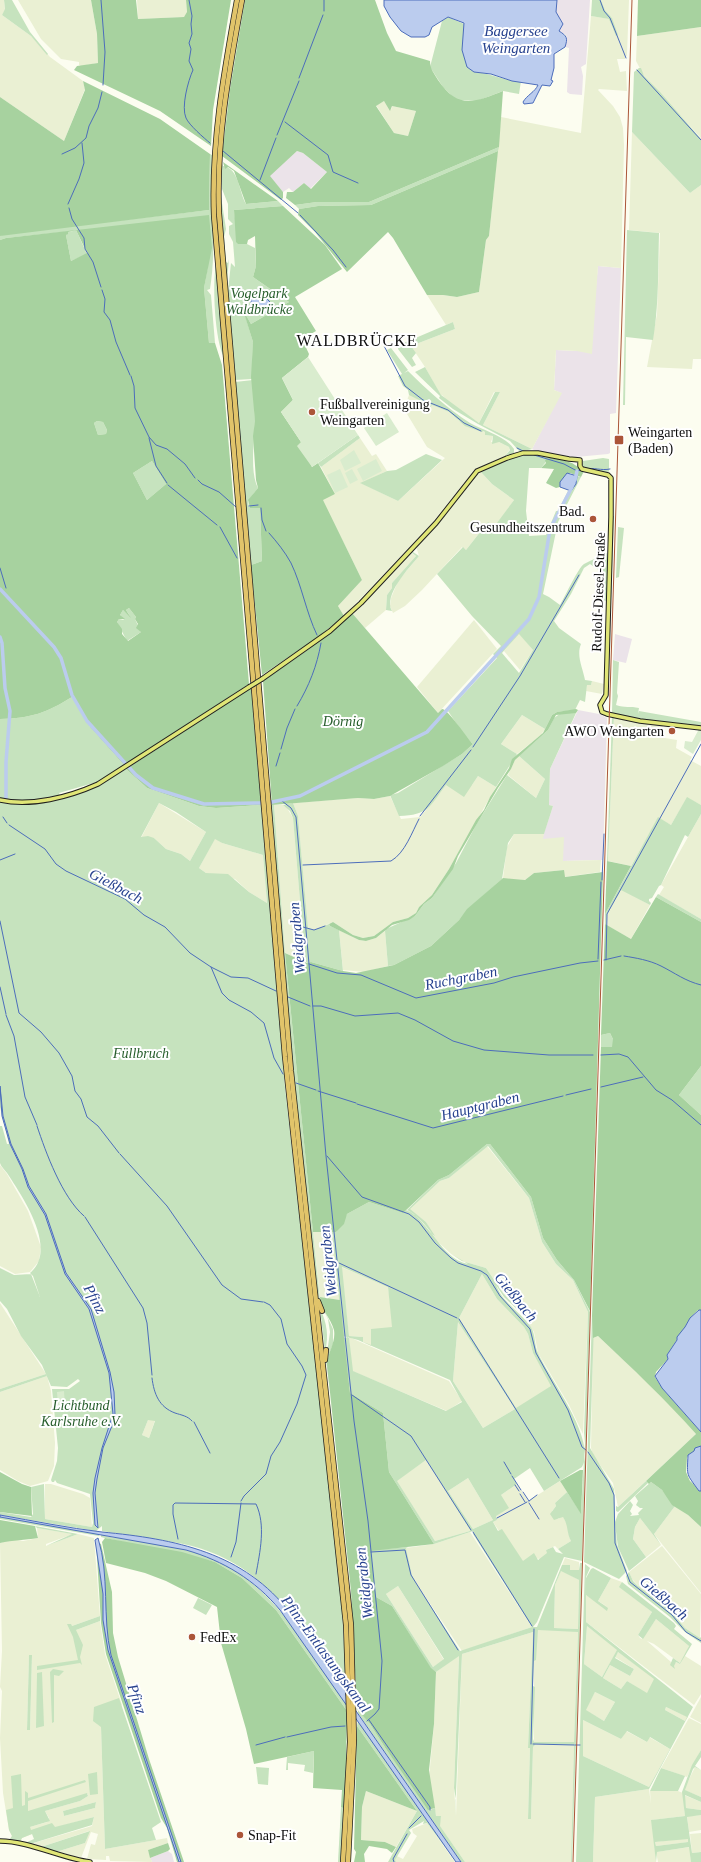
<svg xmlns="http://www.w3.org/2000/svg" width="701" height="1862" viewBox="0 0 701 1862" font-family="'Times New Roman',serif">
<rect width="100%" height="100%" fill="#fcfdf0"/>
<g fill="#ebe3e9">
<path d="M557 0H590L586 64 581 67 583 76 582 95 570 94 567 92 569 48 565 47 567 39 566 35 559 31 558 16 556 12Z"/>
<path d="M297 151 303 153 327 172 310 189 304 183 293 192 289 188 283 192 269 176Z"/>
<path d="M598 266 621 268 616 413 610 414V453L608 454 576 457 536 451 532 449 561 393 554 390 556 350 577 351 593 316Z"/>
<path d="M615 634 632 639 626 663 613 660Z"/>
<path d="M578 710 599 714 607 718 603 860 563 861 542 839 553 806 549 805 550 769Z"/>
<path d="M168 1851 172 1854 174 1862H152L150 1858Z"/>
</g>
<g fill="#eaf0d3" fill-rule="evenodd">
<path d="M0 0H4L5 10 2 15 31 36 50 57 83 81 85 89 64 141 0 97Z"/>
<path d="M18 0H91L97 34 98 63 81 66 79 65V62L61 59 41 39Z"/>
<path d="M137 0H186L187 13 184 17 138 19Z"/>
<path d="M601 0H629L627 55 625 59H617L620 72 626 71 627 91 599 89 598 90 613 106 620 117 623 128 624 145 621 268 598 266 592 354 577 351 556 350 554 390 562 393 532 449 483 425 500 392H494L479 423 449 403 442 395 441 396 425 367 411 346 455 329 453 322 446 325 427 295H443L457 297 479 292 486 240 489 236 501 117 581 133 591 16 610 19 613 30 612 18 605 10Z"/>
<path d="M701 27V138L644 76 636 61 637 36Z"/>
<path d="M384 101 391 110 392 106 416 111 408 136 394 133 376 105Z"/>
<path d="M632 132 690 193 701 185V359H693L692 369 647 367 657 314 660 233 629 230Z"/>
<path d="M411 394 430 408 432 405 449 412 459 421 485 432V435L493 436 491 442H499L509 447 510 449 505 456 474 470 432 523 344 616 338 606 362 580 322 499 335 494 321 467 360 438 372 456 376 454 387 471 361 483 398 501 445 458 427 447 404 409 409 395Z"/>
<path d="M480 471 492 484 514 500 494 528 488 522 466 550 462 547 422 590 405 606 393 613 390 606 391 598 398 581 419 556 416 546 473 476Z"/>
<path d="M411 553 416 556 392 583V588L387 595 386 610 365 628 352 613 408 555Z"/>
<path d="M474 620 497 649 438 713 417 687Z"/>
<path d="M519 633 533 650 520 670 504 651Z"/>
<path d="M592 681 604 684 602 694 586 691 587 684 591 685Z"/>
<path d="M522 715 545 729 541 735 517 754 501 744Z"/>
<path d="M614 716 637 722 663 726 659 737 677 740 676 748 692 757 690 760 701 766V805L687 798 671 825 658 818 631 866 608 861Z"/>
<path d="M519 756 545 779 536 798 508 775 515 760Z"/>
<path d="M478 776 496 787 449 869 432 895 419 907 416 913 408 918 393 922 374 936 363 938 353 935 333 922 314 930 308 929 298 816 293 803 358 798 374 799 390 796 401 819 420 817 446 785H472Z"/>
<path d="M159 803 206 832 190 861 181 854 166 849 154 838H141Z"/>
<path d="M274 805H283L287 808 293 818 305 960 302 961 285 953Z"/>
<path d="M701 814V919L659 895 664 887 661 885Z"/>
<path d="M514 834H544L543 839 564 837 563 861 601 860 600 872 564 877V870L534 873 525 880 504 879 503 878 507 847Z"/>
<path d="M215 838 222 843 263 855 267 903 249 892 235 879 206 873 199 868Z"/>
<path d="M621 889 650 905 631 939 606 925 607 914Z"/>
<path d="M339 930 359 940 366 941 376 938 385 931 388 966 364 972 343 970Z"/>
<path d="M487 1146 529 1198 542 1242 556 1264 573 1280 588 1312 583 1434 569 1405 538 1353 534 1332 523 1315 503 1293 486 1268 462 1261 450 1253 436 1240 426 1222 409 1209 440 1181 449 1178Z"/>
<path d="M0 1165 7 1174 28 1211 41 1247 39 1261 30 1272 15 1274 0 1266Z"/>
<path d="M313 1232H332L340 1300 320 1297Z"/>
<path d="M341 1267 388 1286 393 1328 371 1342V1346L363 1342V1337L349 1336Z"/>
<path d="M482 1274 497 1299 524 1327 528 1334 533 1353 552 1386 516 1409 459 1318Z"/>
<path d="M0 1303 46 1374 0 1389Z"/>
<path d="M458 1322 515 1409 483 1428 453 1381Z"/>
<path d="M598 1336 663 1397 696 1434 618 1507 613 1483 593 1455 591 1448 593 1338Z"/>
<path d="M349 1337 449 1381 462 1401 447 1411 352 1371Z"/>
<path d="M47 1376 51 1391 55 1443 54 1466 48 1481 30 1486 18 1481 0 1470V1392Z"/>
<path d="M148 1420H155L149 1438 142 1435Z"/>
<path d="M426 1460 470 1530V1531L435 1541 396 1481Z"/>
<path d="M468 1478 493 1520 473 1529 448 1491Z"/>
<path d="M560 1481 567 1492 555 1503 556 1506 552 1511 558 1519 563 1516 568 1526V1532L571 1541 558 1549 555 1546 546 1550 548 1553 541 1559 529 1558 523 1562 502 1530 499 1531 493 1522 497 1520 496 1516 501 1495 517 1484 528 1501Z"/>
<path d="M45 1484H51L83 1494 90 1498 92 1527 45 1519Z"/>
<path d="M675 1506 688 1515 701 1527V1593L654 1534Z"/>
<path d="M640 1518 661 1545 646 1557 633 1539 635 1527Z"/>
<path d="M37 1528 73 1534 46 1544V1546L78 1534 94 1538 100 1616 72 1626 76 1630 100 1621 105 1654 122 1705 101 1727 105 1849 167 1838 168 1843 148 1850 152 1862 110 1861 109 1856H106V1860L87 1859 91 1844 95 1845 98 1834 91 1832 81 1858 56 1852 85 1843 89 1831 41 1847 30 1844 92 1826 94 1817 32 1834 22 1838 20 1842 10 1839 12 1836 9 1830 3 1793 0 1738 2 1691 0 1687 2 1651 0 1543 13 1539 23 1541 38 1538ZM32 1655 30 1730H27L29 1656ZM88 1794V1796L80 1801 45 1811 49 1818 47 1822 30 1827 27 1817ZM96 1802 95 1808 64 1816 63 1811Z"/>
<path d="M470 1532 532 1627 462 1651 416 1583 412 1575 406 1548 434 1544Z"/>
<path d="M662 1546 701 1594 700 1638 685 1628 671 1611 642 1590 632 1579 629 1572Z"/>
<path d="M565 1558 579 1562V1571L570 1570 562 1565Z"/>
<path d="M561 1570 579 1580 578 1629 554 1628 555 1585Z"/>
<path d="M611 1578 622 1582 620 1587 652 1612 638 1635 640 1638 642 1639 656 1619 689 1646 685 1656 701 1666V1694L694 1705 586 1622V1595L608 1607 598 1601ZM647 1641 654 1644 680 1663 682 1660 680 1664 676 1662 673 1666 671 1662Z"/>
<path d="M398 1586 444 1660 433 1667 386 1594Z"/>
<path d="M587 1626 618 1650 602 1677 584 1664Z"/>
<path d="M538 1629 578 1631 574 1743 534 1742V1660Z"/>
<path d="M533 1632 528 1748H530L528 1819H531L533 1747 536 1744 574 1745 571 1862H465L439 1825 441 1816H436L429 1778 434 1724 436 1672 459 1655 454 1788 456 1816 462 1654Z"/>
<path d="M618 1652 655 1679 647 1694 627 1681 621 1689 603 1678 610 1665 630 1676 634 1669 615 1657Z"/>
<path d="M595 1692 615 1702 604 1721 585 1710Z"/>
<path d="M701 1697V1723L690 1717Z"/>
<path d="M666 1707 688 1717 685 1721 665 1710Z"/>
<path d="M689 1718 701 1724V1750L687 1777 661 1768Z"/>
<path d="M583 1720 621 1739 626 1731 647 1742 649 1737 670 1749 649 1787 583 1756Z"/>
<path d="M695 1767 701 1770V1797L684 1790Z"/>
<path d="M649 1789 651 1804 650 1791H678L683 1793 685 1816 652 1820 656 1862H593L595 1797Z"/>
<path d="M366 1791 417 1811 396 1847 385 1842 361 1840 362 1807Z"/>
<path d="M684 1795 701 1802V1810L686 1808Z"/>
<path d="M701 1815V1830L689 1832 687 1816Z"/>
<path d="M427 1823 455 1862H396L394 1860 397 1856 403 1859 417 1836 413 1833 412 1829Z"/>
<path d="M701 1833V1852L692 1853 690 1834Z"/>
<path d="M688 1838 689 1842 656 1846 655 1842Z"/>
<path d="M690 1847 691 1862H658L656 1852Z"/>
</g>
<g fill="#c6e3be" fill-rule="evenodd">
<path d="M4 0H12L30 32 48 54 47 55 31 36 2 15 5 9Z"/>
<path d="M592 0H601L605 10 612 18 618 35 616 36 609 19 591 16Z"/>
<path d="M448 17 464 24V38L474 72C490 73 507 82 521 81L519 94 503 91 477 101 456 100 443 87 430 67 442 21Z"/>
<path d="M639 68H641L644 76 660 92 701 139V185L690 193 632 132 634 72Z"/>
<path d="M499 147 498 151 371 205 318 206 299 209 295 205 317 202H369Z"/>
<path d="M210 154 212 155C211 200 217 246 210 289L207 290 211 295 215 343H209L204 288 208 266 76 230 87 254 71 261 66 235 68 232 73 231 6 238 0 240V236L4 234 209 210Z"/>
<path d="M221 161 223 166C239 168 239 192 246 204L278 201 283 206 234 210 238 244H247L255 248 256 266 253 277 289 302 251 324 244 312 253 342 252 379 235 380 228 291 231 263 235 267 233 242 229 234V226L233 224 228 219V204L222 189Z"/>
<path d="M220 190 226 229 224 237 226 262 228 263 229 259 227 281Z"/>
<path d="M627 230 659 233C658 269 659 304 653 340L626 337 625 405H623Z"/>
<path d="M216 265V270L224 357C215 342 212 284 216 265Z"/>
<path d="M453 322 455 329 411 346 416 353 412 358 416 365 412 367 398 349 399 345Z"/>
<path d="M391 348 408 370 404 373 408 371C427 390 447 408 470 423 484 431 504 435 514 449V453L505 456 510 450 509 447 499 442 492 444 493 436 485 435V432L483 431 482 432 465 426 449 412 432 405 430 408 423 402 409 395 408 390 403 386 398 376 402 374 387 350Z"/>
<path d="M425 367 441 395 479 423 495 392H500L483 425 532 449 520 452 510 441 478 424 453 409 439 398 440 396 415 372Z"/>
<path d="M253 380C253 394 255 407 255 420 255 439 249 471 258 488L248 501 249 507 260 508 262 561 251 565 235 382Z"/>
<path d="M97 421 103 422 107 430 106 434 98 435 94 423Z"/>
<path d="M358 435 360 438 321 467 318 463Z"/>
<path d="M426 454 442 460 398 501 360 483 387 471 396 470Z"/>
<path d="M536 454 549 456V458L541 468H529L526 511 529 536 546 535 556 511H558L568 491H571L576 484 577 476 581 477 558 522 543 594 549 597 560 605C565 597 578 568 584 564 591 560 599 557 607 553V601L594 598 603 573 590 564 584 568 571 594 554 621 559 628 581 644C576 656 583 668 585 680L592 681 591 685H587L585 702 580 700 575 710 557 712 552 715 545 729 522 715 501 744 517 754 496 787 478 776 464 797 446 785C429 807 429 815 399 816L390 795 398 793 462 754 473 744 462 732 448 711 497 658 493 654 501 646 472 616 437 574 463 547 466 550 488 522 494 527 514 500 492 484 480 471 515 456ZM519 634 533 650 519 673 502 653Z"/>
<path d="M603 458 609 459V471L607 473 584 468 582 466 583 461Z"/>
<path d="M152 461 166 484 147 500 133 473Z"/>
<path d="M612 516H614L608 685Z"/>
<path d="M618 527 624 528 619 577 616 578Z"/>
<path d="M413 552 419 556C409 568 383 595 392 611L386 610 387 595 392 588V583L416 556 412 553 409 554Z"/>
<path d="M129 608 136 617 135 619 141 632 127 641 117 622 119 619 124 620 120 615 123 610 130 616 126 610Z"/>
<path d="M613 660 619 662 617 693 618 696 616 705C625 708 630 706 639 708L638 714 639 711 701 722V728L699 726 640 720 612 713Z"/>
<path d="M72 697 90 727 124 765 97 782 59 793 61 797 100 784 126 769 147 788 199 806 216 808 261 805 285 1087 341 1590 347 1697 345 1691C302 1629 270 1567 192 1546 163 1539 132 1536 102 1531V1526L96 1531 0 1515V1512L31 1517 33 1514 31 1487 44 1484 45 1519 92 1527 93 1523 90 1494 57 1483 55 1480 54 1482H52L51 1480 57 1461 58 1448 52 1389H69L80 1381 78 1379 67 1387 51 1386 42 1365 21 1336 7 1309 0 1301V1268L14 1275 31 1274 40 1297 33 1276 30 1273C58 1250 24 1199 9 1176 7 1172 1 1167 0 1163 0 1155 0 1136 0 1126H2L7 1144H9L0 1107V719C32 718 46 713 72 697ZM159 803 176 812 206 832 190 861 181 854 166 849 154 838 148 836 141 837ZM215 839 222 843 263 855 267 903 249 892 228 874 206 873 199 868ZM148 1420 155 1421 149 1438 142 1435Z"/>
<path d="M561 713H576L550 769 549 805 553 806 544 834H514L508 843 502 879 468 909 459 920 431 946 394 965 388 966 385 931 386 929 415 916 424 904 432 898 456 863 476 825 507 775 536 798 545 779 519 756 548 730 554 718Z"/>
<path d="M612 716H614L608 861H607Z"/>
<path d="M687 797 701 805V814L688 837 685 835 661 885 659 886 652 898 649 899V901L651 903 650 905 621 890 607 914 606 925 605 924V914L658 817 671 825Z"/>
<path d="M293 803 298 816 308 928 314 930 329 924 330 926 339 930 343 971 311 962 307 963 305 960 293 818 290 811 283 805Z"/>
<path d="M271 805H274L285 953 320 1301 333 1329V1344L328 1358 330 1392 326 1360 330 1332 328 1319 319 1301 311 1233 292 1059Z"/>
<path d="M658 894 701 919V922L656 897Z"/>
<path d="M610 1033 613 1039V1047H601V1035Z"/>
<path d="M701 1066V1115L679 1095Z"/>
<path d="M487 1144H490L531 1197 543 1238 557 1260 574 1280 590 1312 582 1561 564 1557 537 1622 533 1627H537L562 1565H570V1570H579L580 1563H582L572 1862H571L574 1745 536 1744 533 1747 531 1819H528L530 1748H528L533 1632 462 1654 455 1816 456 1800 454 1788 459 1656 436 1672 431 1669 392 1606 376 1597 371 1550 408 1547 406 1548 412 1575 416 1583 460 1651 532 1627 473 1534V1531L434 1544 389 1472 383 1413 350 1393 343 1338 349 1337 353 1371 446 1411 462 1402 450 1380 358 1340 343 1336 332 1232H336L347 1214 369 1202 403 1213 406 1210C432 1221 439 1258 468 1264L450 1253 462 1261 486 1268 503 1293 524 1316 504 1297 496 1285C502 1302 520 1312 531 1327 536 1336 534 1345 538 1353 550 1380 597 1439 582 1467L544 1491 530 1468 514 1479 517 1484 501 1495 509 1508 496 1516 497 1520 493 1522 498 1531 502 1529 523 1561 534 1553 538 1560 547 1553 546 1550 553 1547 556 1552 563 1554 558 1549 571 1541C566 1531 569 1527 563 1517L554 1520 550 1514 556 1506 555 1503 567 1492 581 1513 585 1443 584 1433 588 1312 573 1280 556 1264 542 1242 529 1198 488 1146 449 1178 440 1181 410 1209 426 1222 435 1236C429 1233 420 1216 407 1210L438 1180 449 1175ZM342 1267 388 1287 392 1327 371 1329V1345L363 1342V1337L349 1336ZM482 1274 497 1299 524 1327 528 1334 533 1353 551 1386 516 1408 459 1318ZM458 1322 515 1409 483 1428 453 1381ZM426 1460 470 1530V1531L435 1541 397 1481ZM468 1478 493 1520 473 1529 448 1491ZM561 1571 579 1580 578 1629 554 1628 555 1585ZM398 1586 444 1659 433 1667 386 1594ZM538 1630 578 1632 574 1742H534L533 1739 535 1687 533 1686 534 1661 536 1660Z"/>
<path d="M320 1308C327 1324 329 1335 325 1352Z"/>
<path d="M592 1316 594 1323 590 1448 614 1489 615 1522 618 1514 630 1501 633 1505 630 1511 632 1514 630 1516 639 1515 638 1513 643 1508H640L636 1505 638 1501 635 1496 651 1482 662 1490 675 1506 654 1534 661 1545 629 1571 618 1547 615 1524 617 1545 627 1571 619 1579 584 1562ZM640 1518 661 1545 646 1557 633 1539 635 1527Z"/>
<path d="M46 1374 47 1376 0 1392V1389Z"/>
<path d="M646 1481 648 1483 618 1512 616 1511V1506L618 1507Z"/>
<path d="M0 1517 100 1534 99 1536 0 1519Z"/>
<path d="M35 1526 78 1534 46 1546 72 1534 37 1528Z"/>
<path d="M101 1534C109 1538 120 1538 128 1539 150 1543 172 1546 194 1552 269 1573 305 1646 347 1705V1711L276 1610 242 1578 215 1562 105 1538 101 1537Z"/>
<path d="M585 1564 590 1568 586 1577 585 1594 586 1578 591 1569 593 1568 611 1578 598 1601 608 1608 607 1611 586 1595V1622L693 1707 649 1789 595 1797 593 1862H576ZM587 1626 617 1650 602 1677 584 1664ZM618 1652 654 1679 647 1693 627 1681 621 1689 603 1678 610 1665 630 1676 634 1669 615 1658ZM595 1692 615 1702 604 1721 586 1710ZM666 1707 687 1717 685 1721 665 1710ZM583 1720 621 1739 627 1731 647 1742 650 1737 670 1749 649 1787 583 1756Z"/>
<path d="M629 1572 633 1581 638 1586 671 1611 685 1628 700 1638 701 1637V1643L685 1632 670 1617 628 1584 626 1576Z"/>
<path d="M622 1582 674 1623 676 1626 674 1629 692 1644 680 1664 676 1662 674 1666 675 1669 670 1665 673 1658 680 1663 689 1646 656 1619 643 1639 638 1635 652 1612 619 1587Z"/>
<path d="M198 1598 212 1605 206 1615 193 1608Z"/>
<path d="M100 1616V1621L76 1630 83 1645 80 1657 82 1665 80 1663 37 1670V1666L78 1660 73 1637 67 1624H71L72 1626Z"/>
<path d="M29 1655H32L30 1730H27Z"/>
<path d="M53 1669 64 1671 59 1676 54 1675V1722L52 1723 50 1672Z"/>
<path d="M42 1672 44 1726 36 1728 37 1673Z"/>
<path d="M119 1698 161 1822 152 1828 156 1840 105 1849 101 1727 93 1721 94 1707Z"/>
<path d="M358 1709 370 1724 386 1749 430 1810 435 1808 436 1816H441L440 1826 465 1862H461L358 1713Z"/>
<path d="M358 1721 456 1862 427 1823 423 1824 424 1821 409 1830 411 1833 395 1860 396 1862H388L417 1811 357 1726Z"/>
<path d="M701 1750V1757L695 1766 701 1770 695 1767 693 1769 685 1790 701 1797V1802L685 1795 686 1808 701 1810V1815L687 1817 692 1853 701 1852V1862H691L689 1847 657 1852 656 1862 651 1820 685 1816 682 1792 692 1765ZM688 1839V1842L656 1846 655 1842Z"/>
<path d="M314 1751 313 1773 304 1771 305 1765 288 1763V1770H286L287 1757Z"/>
<path d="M256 1767 269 1768 268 1785 258 1784Z"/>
<path d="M661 1768 685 1776 678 1791H650Z"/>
<path d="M97 1772 98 1794 90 1795 88 1774Z"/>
<path d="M21 1774 22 1806 25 1805V1791L28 1793V1798L85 1780 86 1782 28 1801V1811L87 1793 88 1796 80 1801 45 1811 50 1821 30 1827 31 1830 52 1823 55 1827 94 1817 92 1825 30 1844 25 1843 34 1839 32 1834 22 1838 20 1842 10 1839 12 1836 9 1830 6 1810 13 1808 11 1776Z"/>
<path d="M96 1802 95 1808 64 1816 63 1811Z"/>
<path d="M341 1807 345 1809 341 1862H338Z"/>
<path d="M90 1831 85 1843 56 1852 41 1847Z"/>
</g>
<g fill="#a7d29f" fill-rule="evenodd">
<path d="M91 0H136L138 19 184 17 187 12 186 0H231L213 110 211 146 160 111 74 70 77 66 98 63 97 34Z"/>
<path d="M245 0H375L387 33 396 51 430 61C430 69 434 73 438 80 458 110 475 102 503 91L499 147 369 202H317L295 205 286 198 287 192H293L304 183 311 189 327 172 303 153 297 151 270 176 283 192V198L281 200 222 156 230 89ZM384 101 390 111 392 106 416 111 408 136 394 133 376 106Z"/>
<path d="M638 0H701V27L637 36Z"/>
<path d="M83 81 160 119 210 154 209 210 0 236V97L64 141 85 90Z"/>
<path d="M498 151 489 236 486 240 479 292 457 297 443 295H427L393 238 388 232 347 272 315 232 298 215 299 209 318 206 371 205Z"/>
<path d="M223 162 278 201 246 204 234 171 228 167 225 169Z"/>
<path d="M283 206 325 245 342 269 295 297 316 331 302 339 309 354 308 357 282 378 293 400 281 412 301 442 312 467 318 463 335 494 323 500 362 580 338 606 344 616 318 637 262 675 251 565 262 561 260 508H250L248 500 258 488 256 480 253 436 255 421 251 377 253 342 243 310 251 324 289 302 253 277 256 266 255 236 248 240 247 244H238L236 242 234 210Z"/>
<path d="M209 215 212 248 204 288 209 343H215L222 365 249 684 124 765 90 727 72 697C46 713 32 718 0 719V240L6 238ZM76 230 87 253 71 261 66 235 68 234V232ZM97 421 103 422 107 430 106 434 98 435 94 423ZM152 461 166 484 147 500 133 473ZM129 608 136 617 135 619 138 624 136 628 141 632 128 641 122 634V629L117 622 119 619H125L120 615 123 610 131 618 126 610Z"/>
<path d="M549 456 572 463 584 471 581 477 570 473 560 484V487L556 488 546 483 554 469 541 468 546 463 545 460 549 458Z"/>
<path d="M352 613 438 713 442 709C448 709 466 737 473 744L462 754 443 766 390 796 374 799 358 798 272 805 263 681 309 649Z"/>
<path d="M251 688 261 805 216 808 199 806 147 788 126 769Z"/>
<path d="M576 709 578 710 576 713 556 715 548 730 515 760 511 769 498 788 458 856 453 869 432 898 424 904 415 916 409 920 392 925 376 938 366 941 359 940 330 926 329 924 333 922 353 935 363 938 374 936 393 922 408 918 416 913 419 907 432 895 449 869 476 820 484 810 490 797 509 768 512 759 543 733 552 715 557 712Z"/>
<path d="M607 861 631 866 605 914Z"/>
<path d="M564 870 565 877 603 872 590 1311 574 1280 557 1260 543 1238 531 1197 490 1144H487L449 1175 438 1180 403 1213 369 1202 347 1214 344 1224 336 1232H313L285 953 307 963 311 962 343 971 356 973 394 965 431 946 459 920 467 909 503 878 525 880 534 873Z"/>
<path d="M656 897 701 922V1066L679 1095 701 1115V1310H698L690 1318 685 1327 667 1355 668 1359 656 1372 655 1377 662 1388 701 1432V1446L687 1457 686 1472 690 1481 701 1491V1527L688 1515 672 1505 662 1490 651 1482 649 1484 646 1481 696 1434C665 1399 632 1368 598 1336L593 1338 592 1316 601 1047H612L613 1039 610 1033 601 1035 605 924 631 939Z"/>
<path d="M320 1297 340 1300 350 1393 383 1413 389 1472 434 1544 371 1551 376 1597 392 1606 431 1668 436 1672 434 1724 429 1770 435 1808 428 1810 386 1749 370 1724 357 1709 351 1591 327 1364C328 1352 336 1342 334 1330 331 1318 320 1309 320 1297Z"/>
<path d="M580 1470H583L581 1514 560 1481Z"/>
<path d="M0 1472 22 1484 31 1487 32 1516 0 1512Z"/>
<path d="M0 1520 35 1526 38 1538C25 1540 13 1540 0 1543Z"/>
<path d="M105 1538 182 1552 215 1562 242 1578 276 1610 347 1711 345 1809 341 1807 342 1790 313 1788 314 1751 254 1764 246 1729 221 1643 217 1607 166 1581 145 1573 106 1563 102 1542Z"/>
<path d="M96 1541 101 1544 112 1592 113 1633 118 1657 149 1759 184 1862H177L167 1828 161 1818 106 1654 101 1623Z"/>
<path d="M357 1726 417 1811 366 1791 362 1807 361 1840 385 1842 396 1847 392 1853 387 1849 369 1846 364 1854 365 1862H354L356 1852 354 1849Z"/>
<path d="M168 1843 170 1849 168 1851 150 1858 148 1850Z"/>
</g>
<g fill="#d9ecce">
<path d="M308 357 358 435 312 467 297 446 301 442 281 412 293 400 282 378Z"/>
<path d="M387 413 399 432 376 446 364 428Z"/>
<path d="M354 450 361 463 345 471 340 460Z"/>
<path d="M376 459 382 471 363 481 357 469Z"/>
<path d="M340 469 348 487 335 493 327 475Z"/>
<path d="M352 469 358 480 350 484 345 473Z"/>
<path d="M699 729 701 730V740L693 754 684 748 685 741 692 742Z"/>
<path d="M64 1391 65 1406H58L57 1392Z"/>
</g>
<g fill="#bce" stroke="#4c6dbb">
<path d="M384 0H557L556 12 563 24 559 31C567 36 568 38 565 47L554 54V68L551 80 553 81 550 86 542 85 533 103 524 104 523 102C527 95 535 92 538 85L512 81 491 74 474 72 467 67 462 50 464 23 448 17 432 27 429 35 425 37H411L401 31 390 17 384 6Z"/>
<path d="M259 291 273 305C266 317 258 313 251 305V298Z"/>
<path d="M567 473 577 476 576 484 571 491 560 487V482Z"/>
<path d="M0 1086 3 1116 11 1144 23 1169 29 1186 46 1214 66 1273 91 1309 110 1372 114 1392 115 1415 114 1421 103 1448 97 1479 95 1493 98 1528 95 1525 93 1493 95 1478 102 1448 113 1414 109 1373 89 1309 65 1274 45 1215 28 1187 22 1169 10 1144 2 1116Z"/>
<path d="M699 1310H701V1432L662 1388 655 1376 668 1359 667 1355 677 1340V1337L685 1327 690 1318Z"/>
<path d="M701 1446V1491H699C686 1473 687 1477 688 1455L694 1451 695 1448Z"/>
<path d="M0 1515C34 1521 68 1528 102 1532 175 1539 244 1552 291 1614L345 1691 347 1698 461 1862H456L280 1610C255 1580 224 1561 186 1550L0 1517Z"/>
<path d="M98 1538C110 1576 102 1617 111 1655L181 1862H179L108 1650 103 1620V1594L95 1540Z"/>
</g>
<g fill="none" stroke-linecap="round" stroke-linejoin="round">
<g stroke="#4c6dbb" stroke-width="1">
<path d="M101 0 105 52 103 85"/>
<path d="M189 0 192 16 191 24 192 34 189 43 191 49 189 61 193 70C188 81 181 107 186 118 189 125 204 138 210 143"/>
<path d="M600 0 604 11 610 18 626 58"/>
<path d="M324 11V0"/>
<path d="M637 70 701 140"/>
<path d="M299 78 323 15"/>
<path d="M285 122 328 155 333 172 358 183"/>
<path d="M277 135 299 81"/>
<path d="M223 151 298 213"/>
<path d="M62 154 75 148 86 138 89 126 98 108 102 92"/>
<path d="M260 180 276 138"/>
<path d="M68 204 79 179 84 163 82 143"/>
<path d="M69 208 72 219 84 238 85 249 93 262 101 287"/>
<path d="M300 215 333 250 346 267"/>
<path d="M102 290 105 299 104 312 110 320 116 342 130 375"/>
<path d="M382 342 405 386 423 400 448 410 464 423 481 431"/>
<path d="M131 376 134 386 135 408 149 437 156 445 167 449 185 464 195 478"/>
<path d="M149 438 156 466 167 483"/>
<path d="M517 448 523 451"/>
<path d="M534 455 564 464 577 471 582 470"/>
<path d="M585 469C594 467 601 471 610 469"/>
<path d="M198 480 202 484 219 492 236 507"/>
<path d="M168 485 217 525"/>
<path d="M249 506 258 505"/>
<path d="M261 508 262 520 266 531"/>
<path d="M220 527 237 558"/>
<path d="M269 533C277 542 285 552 291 563 302 586 306 612 317 635"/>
<path d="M0 568 6 588"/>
<path d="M297 706C309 686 317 666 321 643"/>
<path d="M473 747 520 676 579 575"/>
<path d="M281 749 287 728 295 709"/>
<path d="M276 766 280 753"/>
<path d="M282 801 291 808 296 817 326 1156 354 1421 368 1521 382 1661 379 1709 375 1714 367 1721"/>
<path d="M420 816 471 750"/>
<path d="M3 817 7 823"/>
<path d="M9 825 45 849 56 864 66 871 125 899 144 915 165 927 190 953 211 967 231 977 248 978 276 991"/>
<path d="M0 860 15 854"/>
<path d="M303 865 391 861C405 853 412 832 419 819"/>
<path d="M602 880 604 834"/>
<path d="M0 921 19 1013 41 1032 59 1053 72 1076 75 1091 81 1099 87 1117 98 1126 119 1153"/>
<path d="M303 927 314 930 325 926"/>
<path d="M624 956C636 958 649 960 661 966 675 973 685 981 701 985"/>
<path d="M598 959 601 882"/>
<path d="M604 960 621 956"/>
<path d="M606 960 607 914 701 744"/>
<path d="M309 964 337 973 361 975 416 998 494 983 513 977 580 963 598 961"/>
<path d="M211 967 222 993 229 1000 251 1012 264 1023 274 1058 283 1074"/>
<path d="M0 987 6 1014"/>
<path d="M288 997 310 1006"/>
<path d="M313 1006H321L355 1016 398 1013 415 1020 453 1041 484 1050 549 1055H593"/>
<path d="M6 1015 14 1036 25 1097 37 1125"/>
<path d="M601 1055 619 1054 628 1057 656 1090 672 1100 701 1125"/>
<path d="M296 1083 316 1090"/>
<path d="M601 1087 643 1077"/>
<path d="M318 1091 356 1103"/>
<path d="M566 1095 591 1089"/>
<path d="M357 1104 433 1128 563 1096"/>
<path d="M37 1126C46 1153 62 1197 84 1216"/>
<path d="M120 1154 167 1206 222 1285 241 1299 263 1302"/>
<path d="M327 1156 362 1197 409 1214 419 1222 435 1243 451 1258 458 1263 481 1271 487 1275 500 1296 530 1329 536 1353 568 1410 582 1447 586 1450"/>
<path d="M85 1217 143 1308 147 1323 152 1375"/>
<path d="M339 1263 457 1318"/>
<path d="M459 1319 559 1478"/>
<path d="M152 1378C154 1394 159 1407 175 1413 181 1415 188 1416 192 1421"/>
<path d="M352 1395 411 1436 471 1530"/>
<path d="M194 1422 210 1453"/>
<path d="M588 1452 609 1483 614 1495 615 1543 630 1582 672 1615 686 1632 701 1641"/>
<path d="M504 1462 511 1474"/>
<path d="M512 1476 521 1490"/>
<path d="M515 1485 519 1491"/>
<path d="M523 1492 529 1501"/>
<path d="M520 1494 525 1502"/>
<path d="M241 1501 244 1496 266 1474 271 1456 280 1442 297 1404 306 1375 302 1366 287 1344 281 1319 270 1305 264 1302"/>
<path d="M529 1501 537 1495"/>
<path d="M529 1503 539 1519"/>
<path d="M497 1518 527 1502"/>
<path d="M473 1532 532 1626"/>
<path d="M178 1539 173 1514V1505L175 1503 256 1504C266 1525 260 1552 256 1574"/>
<path d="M371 1552 405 1550 411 1575 458 1650"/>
<path d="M231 1557 236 1542 241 1503"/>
<path d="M369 1720 430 1807V1810"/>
<path d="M287 1737 331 1727 345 1726"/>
<path d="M531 1744 534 1629"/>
<path d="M533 1744 574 1745"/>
<path d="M256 1745 285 1737"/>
<path d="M575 1745H580"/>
<path d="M409 1828 421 1816"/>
<path d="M394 1862 393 1859 407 1834"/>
</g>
<g stroke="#bce" stroke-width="3.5">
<path d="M575 480 577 471"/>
<path d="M0 589 54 647 61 658 72 695 87 721 136 775 153 788 204 804 261 803"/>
<path d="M0 637 2 643 5 688 10 711 6 762V802"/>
<path d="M272 802 300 796 427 732 529 619 539 597 550 529 572 487"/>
</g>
<defs>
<g id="major">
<path d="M262 679 330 631 361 603 436 523 477 471 507 458 523 453H538L569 459 580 460V466L582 469 608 475 611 478V517L606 695 600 705 602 712 607 714 640 721 701 728"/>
<path d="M0 800C31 807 69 797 98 784L249 687"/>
<path d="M0 1841C29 1841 61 1858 90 1862"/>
</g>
<g id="highway">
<path d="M237 0C224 72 211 143 214 216L285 1057 346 1625 350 1742 343 1862"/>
<path d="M242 0C229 71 216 140 219 213L291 1071 351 1625 354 1740 348 1862"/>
<path d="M318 1301 322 1311"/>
<path d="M325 1360 326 1350"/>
</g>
</defs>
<use href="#major" stroke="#1f1f1f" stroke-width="5.5"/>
<use href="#highway" stroke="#1f1f1f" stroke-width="6"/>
<use href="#major" stroke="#e0e677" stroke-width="3.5"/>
<use href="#highway" stroke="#e1c46a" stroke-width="4.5"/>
<path stroke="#ab5538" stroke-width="1" d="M573 1862 632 0"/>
<defs>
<path id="major-bridge" d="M249 687 262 679"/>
</defs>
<use href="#major-bridge" stroke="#1f1f1f" stroke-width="5.5" stroke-linecap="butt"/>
<use href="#major-bridge" stroke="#e0e677" stroke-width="3.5"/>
</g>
<g fill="#ab5538" stroke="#fff" stroke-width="1.5">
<circle cx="312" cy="412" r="4"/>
<rect x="614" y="435" width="10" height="10" rx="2"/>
<circle cx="593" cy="519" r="4"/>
<circle cx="672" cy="731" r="4"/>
<circle cx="192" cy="1637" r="4"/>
<circle cx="240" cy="1835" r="4"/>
</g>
<g text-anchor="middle" stroke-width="4" stroke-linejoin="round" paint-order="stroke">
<g font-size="14" font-style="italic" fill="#265d2b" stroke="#fff">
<text x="259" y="298">Vogelpark<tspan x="259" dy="16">Waldbrücke</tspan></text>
<text x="343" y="726">Dörnig</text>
<text x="141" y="1058">Füllbruch</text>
<text x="81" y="1410">Lichtbund<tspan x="81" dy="16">Karlsruhe e.V.</tspan></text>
</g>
<g font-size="14" fill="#0e0e0e" stroke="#fff" text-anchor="start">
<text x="320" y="409">Fußballvereinigung<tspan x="320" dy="16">Weingarten</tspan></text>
<text x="628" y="437">Weingarten<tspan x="628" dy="16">(Baden)</tspan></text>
<text x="585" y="516" text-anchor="end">Bad.<tspan x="585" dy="16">Gesundheitszentrum</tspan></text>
<text x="664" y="736" text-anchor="end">AWO Weingarten</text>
<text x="200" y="1642">FedEx</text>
<text x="248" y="1840">Snap-Fit</text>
</g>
<g font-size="14" fill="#0e0e0e" stroke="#fff">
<text transform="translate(598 592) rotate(-88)" y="5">Rudolf-Diesel-Straße</text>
</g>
<g font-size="15" font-style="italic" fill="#27428f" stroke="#fff">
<text x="516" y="36">Baggersee<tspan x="516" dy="17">Weingarten</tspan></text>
<text transform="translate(116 886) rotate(28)" y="5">Gießbach</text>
<text transform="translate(297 938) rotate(-95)" y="5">Weidgraben</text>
<text transform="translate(461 978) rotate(-11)" y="5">Ruchgraben</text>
<text transform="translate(480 1106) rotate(-14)" y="5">Hauptgraben</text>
<text transform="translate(328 1261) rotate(-96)" y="5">Weidgraben</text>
<text transform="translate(516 1297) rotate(51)" y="5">Gießbach</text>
<text transform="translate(95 1299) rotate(62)" y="5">Pfinz</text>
<text transform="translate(364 1583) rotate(-96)" y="5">Weidgraben</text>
<text transform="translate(664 1598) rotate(41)" y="5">Gießbach</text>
<text transform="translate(326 1654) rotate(54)" y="5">Pfinz-Entlastungskanal</text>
<text transform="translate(137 1699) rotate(71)" y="5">Pfinz</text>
</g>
<g font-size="16" letter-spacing="1" fill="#0e0e0e" stroke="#fff">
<text x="357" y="346">WALDBRÜCKE</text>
</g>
</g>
</svg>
